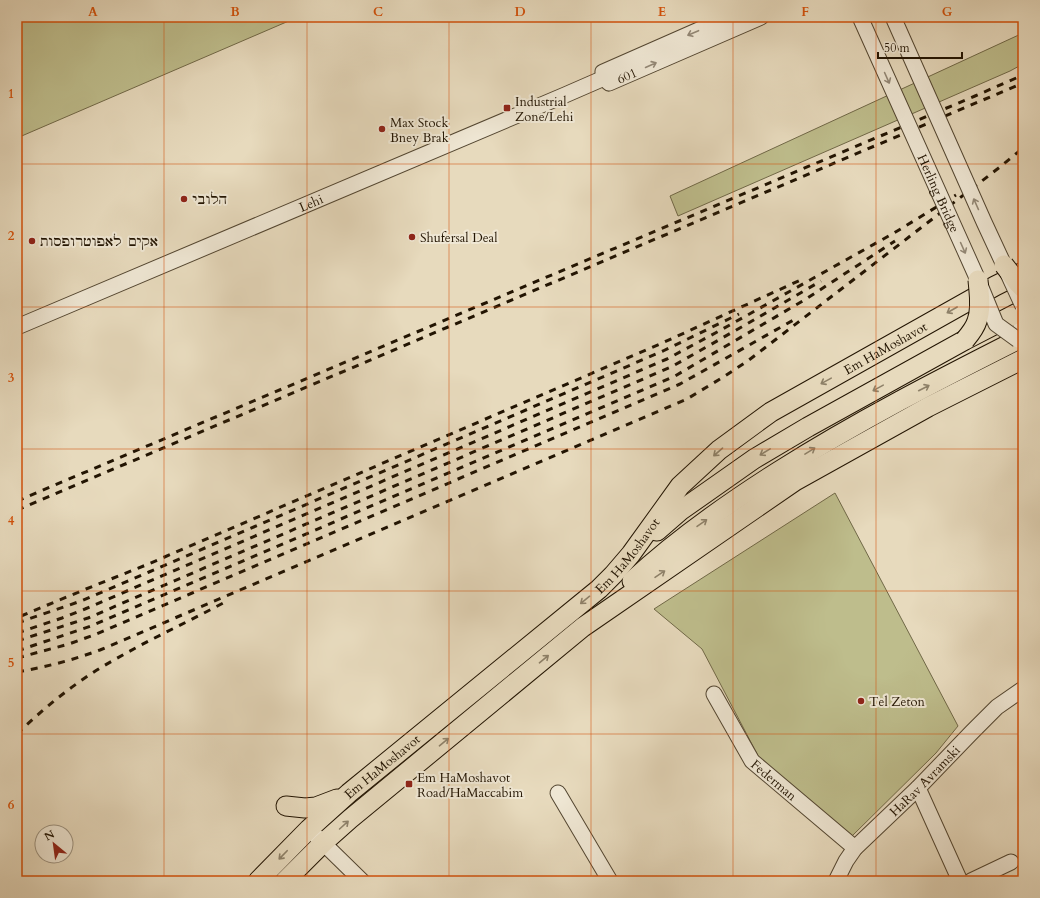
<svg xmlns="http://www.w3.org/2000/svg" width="1040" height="898" viewBox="0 0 1040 898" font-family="Cardo,'Frank Ruhl Libre',serif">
<rect width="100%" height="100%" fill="#e7dabd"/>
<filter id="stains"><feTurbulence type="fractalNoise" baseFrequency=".005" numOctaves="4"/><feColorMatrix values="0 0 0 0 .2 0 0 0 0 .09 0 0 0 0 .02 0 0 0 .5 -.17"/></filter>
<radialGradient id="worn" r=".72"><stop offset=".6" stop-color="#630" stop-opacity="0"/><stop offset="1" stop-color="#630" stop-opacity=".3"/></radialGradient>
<g fill="#bebd8c" stroke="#706847">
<path d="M17 17H298L17 138Z"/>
<path d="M1023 33V64L1010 71 678 216 670 196Z"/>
<path d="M835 493 958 726 936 753 849 839 765 769 702 649 654 609Z"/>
</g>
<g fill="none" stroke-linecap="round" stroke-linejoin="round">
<defs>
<g id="minor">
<path id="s1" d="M728 17 603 72 604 78 609 83 761 17"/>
<path id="s2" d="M17 327 565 95 604 78"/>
<path d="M1018 340 1023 316"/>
<path id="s3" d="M714 694 752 761 855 848"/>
<path d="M918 788 960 881"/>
<path d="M558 793 610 881"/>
<path d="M316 836 362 881"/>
<path id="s4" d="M836 881 846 861 855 848 918 788 972 732 997 707 1023 689"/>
<path d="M971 881 1011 862"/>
</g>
<g id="major">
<path d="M657 531 680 511 754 459 808 427 965 340 1023 310"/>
<path d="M632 581C677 539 727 504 779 471 858 421 940 379 1023 337"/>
<path d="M286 806 305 808 316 807 337 799"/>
<path id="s5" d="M258 881 309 829 349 793 599 589 613 575 631 554 680 486 719 450 771 412 995 286 1023 272"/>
<path d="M285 881 323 843 350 819 583 627 795 481 928 407 1023 359"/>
</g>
</defs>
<use href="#minor" stroke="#534631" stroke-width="17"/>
<use href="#major" stroke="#221402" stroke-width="21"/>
<use href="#minor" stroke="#efe7d4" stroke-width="15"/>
<use href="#major" stroke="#e7dabd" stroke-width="19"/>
<g stroke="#221402" stroke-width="3" stroke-dasharray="7 7" stroke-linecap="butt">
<path d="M17 501 975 96 1023 75"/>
<path d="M17 510 1023 83"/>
<path d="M21 616 86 589 146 565 660 344 805 278"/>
<path d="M17 623 81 601 149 572 663 351 739 314"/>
<path d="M17 633 62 618 85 609 667 359 719 331 894 233 956 195"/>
<path d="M17 641 88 618 671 367C721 339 771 310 821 281"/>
<path d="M17 651 91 626 675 376 806 299 895 241"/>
<path d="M17 658 69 644 94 635 680 384 728 357 797 318"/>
<path d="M17 672C46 667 73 660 100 650L687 399 725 376 749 360 1000 167 1023 148"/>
<path d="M17 734C46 706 78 680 114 660 150 639 188 622 225 602"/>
</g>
<defs>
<g id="minor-bridge">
<path id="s6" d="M860 17 978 280 996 324 1018 340"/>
<path d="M893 17 984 222 1023 306"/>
</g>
<g id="major-bridge">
<path d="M1004 265 1018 283 1023 288"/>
<path d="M965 340C970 334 975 328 977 321 982 308 979 293 978 280"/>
</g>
</defs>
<use href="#minor-bridge" stroke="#534631" stroke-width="17" stroke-linecap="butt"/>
<use href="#major-bridge" stroke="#221402" stroke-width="21" stroke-linecap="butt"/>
<use href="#minor-bridge" stroke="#efe7d4" stroke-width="15"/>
<use href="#major-bridge" stroke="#e7dabd" stroke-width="19"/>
</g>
<defs><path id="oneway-shaft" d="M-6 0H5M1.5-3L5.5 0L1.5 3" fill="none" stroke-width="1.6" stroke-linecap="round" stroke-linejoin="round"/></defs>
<g stroke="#938876">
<use href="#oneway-shaft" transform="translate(693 33) rotate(157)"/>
<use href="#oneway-shaft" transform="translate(651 65) rotate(-24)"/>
<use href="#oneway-shaft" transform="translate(887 78) rotate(66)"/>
<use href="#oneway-shaft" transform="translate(976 204) rotate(-114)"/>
<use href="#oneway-shaft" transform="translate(963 248) rotate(66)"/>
</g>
<g stroke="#8e8169">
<use href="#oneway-shaft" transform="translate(952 310) rotate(150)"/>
<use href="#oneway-shaft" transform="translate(826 381) rotate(151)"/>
<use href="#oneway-shaft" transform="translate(878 388) rotate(151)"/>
<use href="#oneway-shaft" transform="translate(924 388) rotate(-27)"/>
<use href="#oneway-shaft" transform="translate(810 451) rotate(-32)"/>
<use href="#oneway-shaft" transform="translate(718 452) rotate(139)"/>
<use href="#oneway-shaft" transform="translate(765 452) rotate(149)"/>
<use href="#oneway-shaft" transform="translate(702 523) rotate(-35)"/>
<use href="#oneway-shaft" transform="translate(660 574) rotate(-34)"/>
<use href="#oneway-shaft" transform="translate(585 600) rotate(141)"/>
<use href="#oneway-shaft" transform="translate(544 659) rotate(-40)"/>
<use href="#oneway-shaft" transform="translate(444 742) rotate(-40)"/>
<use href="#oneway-shaft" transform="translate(344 825) rotate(-42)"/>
<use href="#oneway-shaft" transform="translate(283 855) rotate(134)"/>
</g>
<path fill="none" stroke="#d4520b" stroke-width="1" stroke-opacity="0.55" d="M164 17V881M307 17V881M449 17V881M591 17V881M733 17V881M876 17V881M17 164H1023M17 307H1023M17 449H1023M17 591H1023M17 734H1023"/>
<g fill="#8f2418" stroke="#efe7d4" stroke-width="1.5">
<rect x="503" y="104" width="8" height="8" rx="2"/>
<circle cx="382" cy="129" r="4"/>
<circle cx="184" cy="199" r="4"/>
<circle cx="412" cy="237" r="4"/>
<circle cx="32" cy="241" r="4"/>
<circle cx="861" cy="701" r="4"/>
<rect x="405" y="780" width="8" height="8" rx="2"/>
</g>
<g text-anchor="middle" stroke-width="4" stroke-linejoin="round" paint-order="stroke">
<g font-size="13" fill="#221402" stroke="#efe7d4">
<text dy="5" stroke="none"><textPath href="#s1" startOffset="169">601</textPath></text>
<text dy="5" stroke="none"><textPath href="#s6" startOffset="193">Herling Bridge</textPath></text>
<text dy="5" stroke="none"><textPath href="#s2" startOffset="319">Lehi</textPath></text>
<text dy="5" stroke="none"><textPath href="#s5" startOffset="829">Em HaMoshavot</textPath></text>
<text dy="5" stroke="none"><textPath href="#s5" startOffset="493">Em HaMoshavot</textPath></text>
<text dy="5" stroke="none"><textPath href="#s5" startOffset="169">Em HaMoshavot</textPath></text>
<text dy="5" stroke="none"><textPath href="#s3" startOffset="106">Federman</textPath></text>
<text dy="5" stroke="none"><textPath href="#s4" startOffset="135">HaRav Avramski</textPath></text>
</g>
<g font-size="13" fill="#221402" stroke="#efe7d4" text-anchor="start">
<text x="515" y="106">Industrial<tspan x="515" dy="15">Zone/Lehi</tspan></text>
<text x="390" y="127">Max Stock<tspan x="390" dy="15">Bney Brak</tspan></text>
<text x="192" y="204">הלובי</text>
<text x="420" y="242">Shufersal Deal</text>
<text x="40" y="246">אקים לאפוטרופסות</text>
<text x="869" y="706">Tel Zeton</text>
<text x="417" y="782">Em HaMoshavot<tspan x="417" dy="15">Road/HaMaccabim</tspan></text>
</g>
</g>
<rect width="1040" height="898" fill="none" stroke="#e7dabd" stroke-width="44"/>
<g transform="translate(54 844) rotate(331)"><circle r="19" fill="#efe7d4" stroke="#9d9380"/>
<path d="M0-3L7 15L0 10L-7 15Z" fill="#8f2418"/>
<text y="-6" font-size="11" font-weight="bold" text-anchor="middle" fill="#221402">N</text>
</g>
<path d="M878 52v6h84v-6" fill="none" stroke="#221402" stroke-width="2"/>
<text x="884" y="52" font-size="12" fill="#221402" stroke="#efe7d4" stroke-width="3" paint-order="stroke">50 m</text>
<rect x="22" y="22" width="996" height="854" fill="none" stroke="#d4520b" stroke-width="1.5"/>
<g font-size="13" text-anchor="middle" font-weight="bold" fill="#d4520b">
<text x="93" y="16">A</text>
<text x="235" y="16">B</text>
<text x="378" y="16">C</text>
<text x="520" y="16">D</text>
<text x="662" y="16">E</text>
<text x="805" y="16">F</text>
<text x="947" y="16">G</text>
<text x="11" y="98">1</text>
<text x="11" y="240">2</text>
<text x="11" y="382">3</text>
<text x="11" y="525">4</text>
<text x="11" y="667">5</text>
<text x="11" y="809">6</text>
</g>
<rect width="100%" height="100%" filter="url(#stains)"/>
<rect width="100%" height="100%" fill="url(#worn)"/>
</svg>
